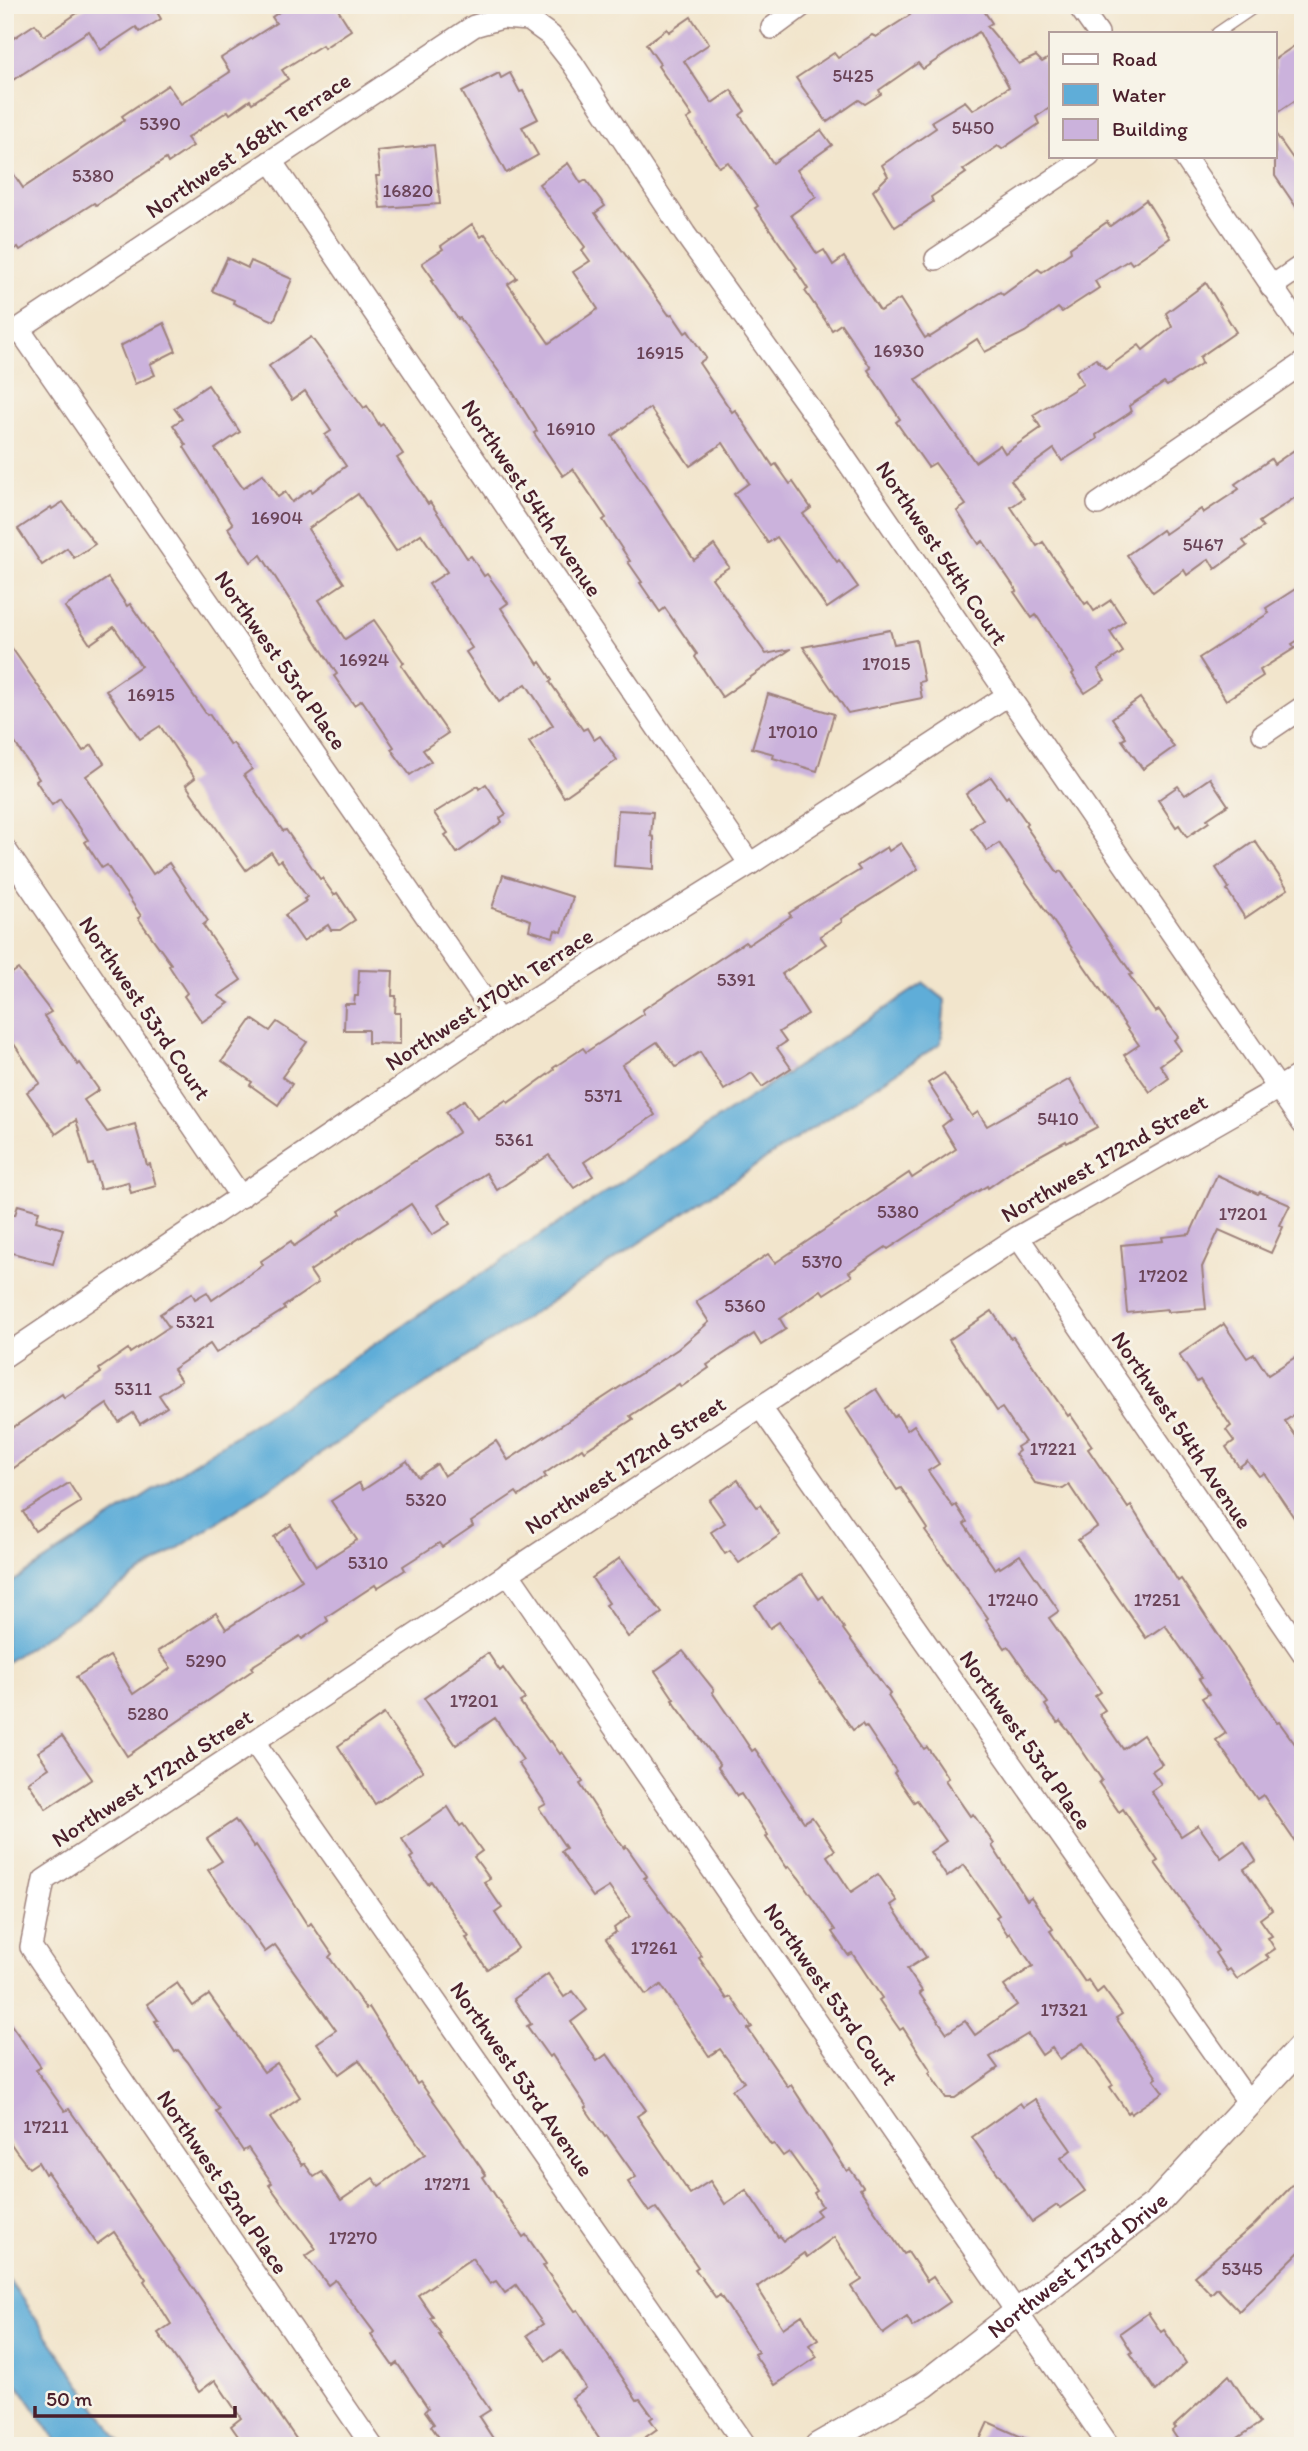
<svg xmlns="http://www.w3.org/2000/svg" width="1308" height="2451" viewBox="0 0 1308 2451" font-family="Itim,sans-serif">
<rect width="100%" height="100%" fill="#f7f3e8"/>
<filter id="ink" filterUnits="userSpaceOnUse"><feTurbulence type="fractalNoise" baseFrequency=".0143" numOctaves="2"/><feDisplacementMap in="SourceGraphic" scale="14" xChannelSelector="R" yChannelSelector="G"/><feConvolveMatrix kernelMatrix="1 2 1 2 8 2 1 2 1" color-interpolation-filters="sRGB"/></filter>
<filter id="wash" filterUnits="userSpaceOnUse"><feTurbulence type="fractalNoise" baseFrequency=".00686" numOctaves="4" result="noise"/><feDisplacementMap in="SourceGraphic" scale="28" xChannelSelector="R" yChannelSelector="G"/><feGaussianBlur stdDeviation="1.57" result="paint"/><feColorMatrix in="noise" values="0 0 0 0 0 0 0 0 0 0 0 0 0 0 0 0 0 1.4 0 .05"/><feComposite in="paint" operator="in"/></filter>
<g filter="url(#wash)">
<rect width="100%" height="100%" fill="#f2e5cc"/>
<g fill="#5fadd8" stroke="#546682" stroke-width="2">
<path d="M924 983 945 1000 941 1043 5 1663V1587Z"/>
<path d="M5 2274 123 2446H60L5 2366Z"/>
</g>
<g id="blocks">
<g fill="#cbb2dc">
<path d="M89 5H168L157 12 161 19 140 32 136 27 101 50 89 31 13 80 5 69V44L35 24 44 36Z"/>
<path d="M289 5H335L351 30 324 48 322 45 282 70 288 79 252 103 250 100 230 114 228 111 187 138 193 146 168 163 166 159 96 205 94 203 20 250 18 247 5 256V161L23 188 125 120 122 116 168 85 181 104 230 72 221 58 276 23 272 17Z"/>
<path d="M903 5H980L992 23 987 26 1019 64 1036 56 1042 62 1051 57V107L1036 117 1039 124 1002 149 998 146 963 170 966 173 931 197 933 202 895 227 873 191 888 176 882 165 936 128 932 121 965 101 973 110 1009 87 979 32 923 69 918 63 879 90 881 94 865 104 859 100 827 122 796 78 834 53 838 58 872 35 876 37 910 15Z"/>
<path d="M691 17 709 44 684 61 712 103 731 90 745 111 740 115 773 163 821 130 832 145 797 170 816 197 791 215 817 254 824 250 833 265 844 257 880 311 900 299 925 338 928 336 930 337 1000 292 1003 295 1038 269 1042 272 1071 252 1070 248 1107 222 1110 226 1146 200 1170 238 1132 264 1129 260 1095 281 1099 288 1062 312 1058 308 1025 332 985 352 977 339 916 379 975 462 1000 445 1005 453 1041 428 1033 415 1083 384 1076 371 1096 359 1106 369 1139 345 1143 350 1172 327 1166 313 1206 283 1236 332 1200 357 1202 363 1167 386 1164 383 1129 406 1131 412 1096 435 1097 439 1062 461 1054 449 1011 480 1024 498 1011 507 1037 546 1043 542 1085 604 1088 602 1094 611 1111 600 1125 621 1110 632 1123 652 1098 669 1105 680 1085 693 1072 674 1074 672 1036 615 1032 618 1014 592 1017 591 983 541 979 544 957 511 966 505 935 463 928 467 896 422 900 419 868 370 871 368 841 324 832 330 805 291 808 289 795 269 797 268 755 208 758 206 728 162 719 167 687 119 692 116 658 66 660 64 646 44 667 29 669 32Z"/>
<path d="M1303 40V95L1275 114V59Z"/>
<path d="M499 73 501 78 510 73 520 92 523 91 538 119 522 127 538 155 506 173 462 92Z"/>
<path d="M1275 133 1303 173V217L1275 176Z"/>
<path d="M434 145 440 204 380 208 376 176H380L377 151Z"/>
<path d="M568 163 581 183 586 180 605 206 595 213 669 315 672 314 685 333 688 331 706 358 699 363 732 412 735 410 773 466 776 464 790 484 793 482 811 508 803 514 837 562 839 560 858 587 827 608 777 537 768 543 734 494 749 483 723 443 690 466 650 408 612 436 694 560 714 545 729 567 712 578 766 654 791 649 722 697 695 657 697 654 665 608 660 612 640 583 642 582 628 562 630 561 603 520 606 518 573 469 563 476 534 433 537 431 507 383 460 318 458 319 431 281 434 280 422 263 443 249 441 246 472 224 481 237 485 234 517 278 508 284 549 343 598 309 573 272 590 261 582 250 585 247 539 184Z"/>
<path d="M227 258 248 268 251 261 292 279 274 321 233 303 234 300 212 291Z"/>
<path d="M164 323 176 351 150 364 155 375 135 384 120 346Z"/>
<path d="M311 337 364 408 367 406 380 426 383 424 403 454 397 458 428 504 430 502 467 558 471 556 484 576 487 574 508 603 501 608 538 664 540 662 552 680 550 682 583 730 587 728 594 740 600 736 617 760 564 797 529 742 553 725 526 684 499 702 466 652 472 648 429 584 447 572 421 534 396 551 358 494 308 529 344 583 319 600 345 639 374 620 404 663 401 665 448 733 423 750 431 761 410 775 391 749 394 747 362 700 354 705 334 676 337 674 261 555 251 562 228 528 233 524 184 447 186 445 173 425 182 419 174 408 208 385 240 432 215 449 243 488 263 474 278 497 285 492 292 502 311 489 312 492 346 466 325 435 331 431 305 391 292 400 269 366Z"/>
<path d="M1303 444V492L1259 522 1263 527 1243 541 1247 546 1215 569 1209 559 1187 575 1184 570 1153 592 1127 555 1162 530 1165 534 1201 509 1203 513 1239 489 1235 484 1271 459 1274 464Z"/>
<path d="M63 502 95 544 74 558 67 548 42 565 18 529 51 507 52 509Z"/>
<path d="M108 578 127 606 130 604 207 715 209 714 230 745 233 743 252 769 244 775 283 831 286 830 320 879 322 878 334 895 337 893 355 920 340 930H331L328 925 303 941 285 915 306 901 304 899 307 897 281 860 278 862 271 852 246 870 186 785 195 778 160 726 140 739 106 690 141 666 114 627 90 644 65 607Z"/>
<path d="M1303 584V637L1292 644 1295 648 1260 670 1263 676 1226 700 1199 658 1269 613 1266 608Z"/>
<path d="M890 630 894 644 916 640 924 681 919 682 922 698 848 713 803 647Z"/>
<path d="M5 638 83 751 92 745 104 763 86 776 153 874 169 863 208 921 203 925 241 980 218 996 229 1003 202 1022 184 996 187 993 169 966 171 964 138 918 141 916 107 865 102 868 85 842 88 840 60 799 52 805 36 781 39 779 5 728Z"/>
<path d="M768 694 834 714 817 771 773 758 774 754 752 748Z"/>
<path d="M1140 698 1174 747 1143 769 1122 740 1126 738 1112 718Z"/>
<path d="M991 777 1006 798 1008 796 1027 823 1025 825 1058 873 1061 871 1097 923 1132 974 1129 975 1155 1012 1159 1010 1178 1037 1174 1040 1181 1050 1160 1065 1169 1078 1150 1092 1124 1055 1139 1045 999 843 987 851 971 828 983 819 966 794Z"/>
<path d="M1210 778 1228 805 1207 819 1209 822 1187 837 1179 825 1176 827 1158 800 1178 786 1185 795Z"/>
<path d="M486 784 506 814 500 818 502 822 457 853 445 835 448 833 434 813 478 786 479 789Z"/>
<path d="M618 810 653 812 651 836 654 837V869L614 866Z"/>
<path d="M1255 841 1288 889 1245 918 1227 890 1229 888 1216 868Z"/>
<path d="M901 843 918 869 841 919 842 922 820 936 826 944 782 974 808 1014 779 1032 786 1042 777 1048 791 1068 762 1087 752 1073 724 1090 700 1052 676 1067 657 1042 622 1065 655 1115 584 1162 593 1176 574 1188 549 1155 497 1190 486 1173 438 1205 450 1224 432 1235 411 1204 310 1271 318 1283 283 1307 285 1309 216 1353 210 1344 173 1369 181 1381 159 1395 167 1407 140 1424 133 1413 119 1422 107 1404 5 1474V1433L62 1394 64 1398 101 1373 99 1369 128 1349 130 1353 169 1327 160 1314 192 1293 195 1299 207 1292 212 1300 263 1265 261 1261 291 1241 294 1246 341 1214 339 1211 459 1132 446 1112 464 1100 477 1119 506 1100 508 1103 554 1070 553 1068 583 1048 586 1052 644 1014 642 1010 697 974 745 942 748 945 791 916 789 913 860 870 857 866 887 847 889 851Z"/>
<path d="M503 875 573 897 562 932 555 930 553 937 529 930 531 920 492 908Z"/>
<path d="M18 969 51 1012 44 1016 78 1065 80 1063 99 1090 84 1100 107 1132 135 1124 147 1165 150 1164 156 1186 131 1193 128 1182 100 1189 93 1164 89 1165 76 1120 56 1134 27 1092 40 1083 14 1044 5 1049V978Z"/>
<path d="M359 970 393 971 392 996H396L395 1013H400V1044L368 1043V1030H344L345 1004H354L355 996H358Z"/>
<path d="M252 1019 270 1031 277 1022 307 1042 282 1077 292 1084 278 1105 250 1085 252 1082 222 1061Z"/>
<path d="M944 1073 972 1116 978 1112 987 1126 1070 1079 1097 1127 1067 1143 1066 1141 1015 1169 988 1188 987 1186 965 1199 888 1249 886 1247 849 1272 852 1276 824 1294 821 1290 780 1319 786 1329 761 1345 754 1334 707 1365 709 1368 681 1387 679 1384 630 1416 633 1419 584 1451 582 1448 544 1474 546 1477 533 1486 519 1496 516 1492 471 1522 473 1526 442 1547 439 1543 403 1566 405 1570 377 1588 375 1585 326 1617 328 1621 302 1639 300 1636 251 1667 253 1670 127 1756 76 1677 110 1656 133 1694 171 1668 158 1651 216 1613 226 1629 302 1580 274 1537 291 1525 316 1566 357 1540 331 1501 359 1483 363 1490 407 1461 418 1477 437 1464 444 1476 496 1441 508 1460 678 1349 709 1322 696 1302 768 1254 775 1263 909 1173 912 1178 956 1149 942 1126 951 1119 928 1083Z"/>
<path d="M1217 1175 1258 1194 1260 1192 1290 1205 1280 1225 1283 1227 1271 1253 1219 1230 1202 1267 1206 1309 1167 1312V1309L1127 1313 1121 1245 1163 1241 1162 1237 1190 1234Z"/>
<path d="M18 1205 39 1211 36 1221 63 1229 53 1264 5 1251V1213L15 1215Z"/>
<path d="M992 1311 1010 1338 1013 1337 1068 1416 1070 1414 1092 1446 1088 1449 1128 1508 1131 1506 1178 1581 1181 1579 1277 1723 1279 1722 1303 1755V1853L1263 1795 1257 1799 1216 1740 1226 1733 1202 1698 1209 1694 1199 1679 1202 1678 1165 1625 1146 1638 1078 1540 1097 1527 1069 1485 1063 1489 1035 1483 1015 1454 1019 1451 1017 1447 1025 1442 1002 1408 997 1411 949 1340Z"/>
<path d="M1224 1324 1247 1358 1254 1354 1268 1375 1303 1352V1409L1285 1421 1303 1446V1531L1264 1473 1259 1476 1247 1461 1239 1467 1226 1447 1234 1441 1226 1430 1231 1426 1200 1380 1197 1382 1179 1355Z"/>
<path d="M876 1389 894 1417 897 1415 907 1430 914 1425 939 1464 928 1471 953 1507 956 1505 967 1522 964 1524 995 1569 999 1566 1000 1568 1020 1555 1059 1611 1049 1618 1101 1692 1095 1696 1105 1710 1099 1714 1123 1749 1143 1735 1162 1764 1152 1771 1161 1784 1151 1791 1181 1836 1198 1825 1221 1858 1244 1842 1256 1861 1244 1869 1272 1910 1260 1919 1272 1936 1268 1938 1275 1949 1266 1955 1269 1958 1237 1979 1230 1969 1227 1971 1215 1953 1218 1951 1155 1863 1158 1861 1123 1809 1119 1812 1099 1783 1102 1780 1071 1734 1060 1721 1058 1723 1051 1714 1045 1705 1048 1703 1008 1646 1005 1648 986 1620 988 1618 925 1531 928 1529 901 1488 897 1490 845 1409Z"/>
<path d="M738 1480 757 1507 760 1505 780 1535 739 1563 730 1551 725 1554 711 1532 725 1523 709 1500Z"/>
<path d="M69 1483 81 1502 35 1531 23 1512Z"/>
<path d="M620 1558 662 1613 628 1637 606 1605 609 1603 592 1578Z"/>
<path d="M802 1574 819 1599 823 1596 844 1628 843 1629 890 1694 888 1696 903 1719 924 1749 927 1747 948 1778 945 1780 970 1816 973 1814 994 1844 992 1846 1027 1900 1031 1897 1053 1929 1050 1931 1085 1982 1088 1980 1097 1993 1103 1988 1122 2014 1116 2018 1157 2078 1154 2080 1163 2092 1131 2114 1130 2111 1128 2113 1110 2087 1113 2085 1083 2043 1060 2059 1052 2048 1042 2055 1028 2034 990 2057 998 2068 955 2098H946L929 2073 931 2071 903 2028 900 2030 879 2000 882 1998 852 1953 848 1955 832 1932 835 1930 799 1878 789 1866 787 1868 766 1837 768 1835 741 1794 737 1796 718 1767 720 1765 672 1700 674 1699 655 1671 683 1651 714 1690 712 1692 736 1727 752 1751 755 1749 804 1822 812 1817 835 1850 827 1856 851 1892 878 1874 897 1901 891 1905 926 1957 907 1969 922 1991 919 1993 947 2033 965 2021 975 2035 1017 2005 1004 1986 1033 1966 1010 1933 1008 1935 996 1917 999 1915 964 1865 947 1877 930 1852 946 1841 917 1800 914 1802 894 1773 896 1771 866 1726 864 1727 862 1724 853 1730 779 1622 770 1628 755 1605Z"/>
<path d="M488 1653 500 1671 503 1668 525 1699 520 1702 549 1742 551 1741 560 1754 562 1752 583 1782 580 1784 604 1821 624 1848 626 1846 647 1876 644 1878 702 1956 699 1958 727 1999 731 1997 752 2027 748 2029 788 2087 791 2085 847 2171 850 2169 863 2187 860 2189 904 2254 908 2252 927 2281 933 2277 950 2302 913 2327 907 2317 883 2334 851 2287 862 2280 834 2237 807 2257 804 2253 757 2287 783 2328 802 2315 818 2339 809 2345 817 2357 775 2385 754 2354 758 2352 720 2295 716 2298 695 2269 698 2267 656 2208 649 2212 628 2182 636 2177 607 2136 605 2137 585 2108 587 2107 552 2055 549 2057 527 2026 531 2024 514 1999 548 1974 564 1997 573 1991 587 2010 571 2022 597 2061 607 2054 646 2110 637 2116 690 2194 710 2181 725 2204 746 2190 778 2237 780 2236 784 2241 820 2215 816 2210 822 2206 814 2193 817 2191 789 2152 783 2156 774 2144 771 2145 732 2090 744 2082 720 2049 709 2056 661 1985 646 1995 606 1939 616 1932 614 1928 630 1916 609 1887 593 1897 561 1851 566 1848 539 1808 546 1804 518 1763 523 1760 495 1718 456 1745 424 1698Z"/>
<path d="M384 1714 423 1771 375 1804 338 1746Z"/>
<path d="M62 1736 92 1779 46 1809 28 1782 49 1768 38 1752Z"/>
<path d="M448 1807 460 1826 463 1824 482 1851 474 1857 490 1879 484 1882 502 1908 495 1913 518 1948 487 1969 466 1938 469 1937 431 1881 428 1884 410 1858 413 1856 402 1839Z"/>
<path d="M235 1820 254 1847 256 1845 308 1926 311 1923 332 1954 329 1957 366 2009 369 2007 417 2084 420 2082 465 2145 486 2175 483 2177 523 2237 526 2235 546 2264 543 2266 575 2311 578 2310 637 2400 640 2399 653 2417 650 2419 657 2429 633 2446H604L572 2398 586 2388 561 2350 546 2361 527 2335 543 2324 516 2285 505 2293 496 2281 490 2284 472 2258 418 2295 433 2317 430 2318 441 2334 439 2335 490 2410 479 2417 498 2446H445L431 2426 434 2424 425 2411 428 2408 397 2363 393 2366 371 2335 374 2332 335 2280 328 2285 306 2256 316 2249 269 2185 272 2183 248 2148 243 2151 216 2111 219 2109 188 2062 178 2050 175 2052 155 2021 158 2020 147 2004 177 1983 193 2006 209 1995 264 2072 277 2063 300 2097 270 2118 302 2165 304 2163 314 2177 322 2172 341 2200 373 2178 379 2186 425 2154 359 2060 339 2074 317 2043 336 2030 275 1945 265 1952 208 1870 222 1861 207 1839Z"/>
<path d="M5 2016 41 2067 36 2070 65 2111 69 2109 121 2183 301 2446H245L231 2426 241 2418 215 2380 199 2392 158 2333 171 2324 144 2281 146 2279 114 2232 97 2244 47 2172 45 2174 38 2162 29 2168 16 2151 5 2135Z"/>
<path d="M1035 2099 1071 2150 1061 2158 1085 2191 1060 2208 1057 2205 1032 2222 972 2137 1020 2103 1023 2107Z"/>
<path d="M1303 2174V2248L1239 2311 1217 2288 1211 2294 1194 2276 1255 2224Z"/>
<path d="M1148 2313 1161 2332 1164 2330 1186 2363 1156 2391 1130 2353 1132 2352 1120 2333Z"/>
<path d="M1229 2375 1260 2423 1226 2446H1182L1172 2431 1176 2428 1174 2426Z"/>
<path d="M988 2422 1042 2446H977Z"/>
</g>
</g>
</g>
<g filter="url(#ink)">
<use href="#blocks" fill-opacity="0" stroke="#9e827c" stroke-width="2"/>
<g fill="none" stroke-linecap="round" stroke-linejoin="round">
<defs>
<path id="service" d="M1217 33 1258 5"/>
<g id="minor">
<path d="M1078 5 1098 33"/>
<path d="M772 28 803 5"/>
<path d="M1184 156 1303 332"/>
<path d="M271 161 750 864"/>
<path d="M936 259 1089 156"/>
<path d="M1271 287 1303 265"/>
<path d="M19 329 499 1021"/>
<path d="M5 338 474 26 502 18 529 20 551 36 573 64 685 234 834 442 1303 1124"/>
<path d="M1098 504 1303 363"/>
<path d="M1263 734 1303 707"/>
<path d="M5 849 241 1197"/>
<path d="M1018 1237 1303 1653"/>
<path d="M5 1356 499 1021 750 864 1008 695"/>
<path d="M761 1408 1249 2103"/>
<path d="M508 1573 1109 2446"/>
<path d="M254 1742 746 2446"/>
<path d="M372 2446 31 1947 44 1880 1018 1237 1277 1089 1303 1073"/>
</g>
<g id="tertiary">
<path id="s1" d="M818 2446 924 2385 1157 2203 1303 2045"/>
</g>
</defs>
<use href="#service" stroke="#9e827c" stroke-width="13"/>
<use href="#minor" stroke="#9e827c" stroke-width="24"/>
<use href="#tertiary" stroke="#9e827c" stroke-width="29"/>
<use href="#service" stroke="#fff" stroke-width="10"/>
<use href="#minor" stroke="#fff" stroke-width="21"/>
<use href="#tertiary" stroke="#fff" stroke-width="26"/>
</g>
</g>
<g text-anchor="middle" stroke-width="6" stroke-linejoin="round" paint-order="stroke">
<g font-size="19" fill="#6a4457">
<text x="853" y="82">5425</text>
<text x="160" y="130">5390</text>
<text x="973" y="134">5450</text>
<text x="93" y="182">5380</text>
<text x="408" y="197">16820</text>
<text x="899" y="357">16930</text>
<text x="660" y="359">16915</text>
<text x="571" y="435">16910</text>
<text x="277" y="524">16904</text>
<text x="1203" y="551">5467</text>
<text x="364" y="666">16924</text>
<text x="886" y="670">17015</text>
<text x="151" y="701">16915</text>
<text x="793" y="738">17010</text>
<text x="736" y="986">5391</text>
<text x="603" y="1102">5371</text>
<text x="1058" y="1125">5410</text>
<text x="514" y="1146">5361</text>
<text x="898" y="1218">5380</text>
<text x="1243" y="1220">17201</text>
<text x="822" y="1268">5370</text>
<text x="1163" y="1282">17202</text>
<text x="745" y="1312">5360</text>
<text x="195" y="1328">5321</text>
<text x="133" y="1395">5311</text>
<text x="1053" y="1455">17221</text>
<text x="426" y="1506">5320</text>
<text x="368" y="1569">5310</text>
<text x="1013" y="1606">17240</text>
<text x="1157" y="1606">17251</text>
<text x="206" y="1667">5290</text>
<text x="474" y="1707">17201</text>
<text x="148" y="1720">5280</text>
<text x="654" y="1954">17261</text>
<text x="1064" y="2016">17321</text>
<text x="46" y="2133">17211</text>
<text x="447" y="2190">17271</text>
<text x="353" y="2244">17270</text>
<text x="1242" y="2275">5345</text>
</g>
<g font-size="23" fill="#4a1f2b" stroke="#f7f3e8">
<text transform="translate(248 145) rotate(-34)" y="8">Northwest 168th Terrace</text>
<text transform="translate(532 498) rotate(56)" y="8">Northwest 54th Avenue</text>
<text transform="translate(942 553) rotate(56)" y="8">Northwest 54th Court</text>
<text transform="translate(281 660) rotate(55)" y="8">Northwest 53rd Place</text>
<text transform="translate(489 999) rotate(-33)" y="8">Northwest 170th Terrace</text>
<text transform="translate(145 1008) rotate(56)" y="8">Northwest 53rd Court</text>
<text transform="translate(1104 1158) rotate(-30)" y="8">Northwest 172nd Street</text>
<text transform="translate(1182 1430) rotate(56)" y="8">Northwest 54th Avenue</text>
<text transform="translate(625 1465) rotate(-33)" y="8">Northwest 172nd Street</text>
<text transform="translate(1026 1740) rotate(55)" y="8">Northwest 53rd Place</text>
<text transform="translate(152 1778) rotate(-33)" y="8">Northwest 172nd Street</text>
<text transform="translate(831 1994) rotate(55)" y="8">Northwest 53rd Court</text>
<text transform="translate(522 2079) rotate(55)" y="8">Northwest 53rd Avenue</text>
<text transform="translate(223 2182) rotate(56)" y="8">Northwest 52nd Place</text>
<text dy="8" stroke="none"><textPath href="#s1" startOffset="317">Northwest 173rd Drive</textPath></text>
</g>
</g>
<rect width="1308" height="2451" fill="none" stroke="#f7f3e8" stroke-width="28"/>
<rect x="1049" y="32" width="228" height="126" fill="#f7f3e8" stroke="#b29e9c" stroke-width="2"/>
<rect x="1063" y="54" width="35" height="10" fill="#ffffff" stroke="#b29e9c" stroke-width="2"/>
<text x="1112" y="66" font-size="21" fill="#4a1f2b">Road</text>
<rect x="1063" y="84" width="35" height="21" fill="#5fadd8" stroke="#b29e9c" stroke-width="2"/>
<text x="1112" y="102" font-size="21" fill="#4a1f2b">Water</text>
<rect x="1063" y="119" width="35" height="21" fill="#cbb2dc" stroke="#b29e9c" stroke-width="2"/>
<text x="1112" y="136" font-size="21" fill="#4a1f2b">Building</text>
<path d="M35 2406v10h200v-10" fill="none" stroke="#4a1f2b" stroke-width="3.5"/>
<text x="46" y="2406" font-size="21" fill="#4a1f2b" stroke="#f7f3e8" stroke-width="5" paint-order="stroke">50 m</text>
</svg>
